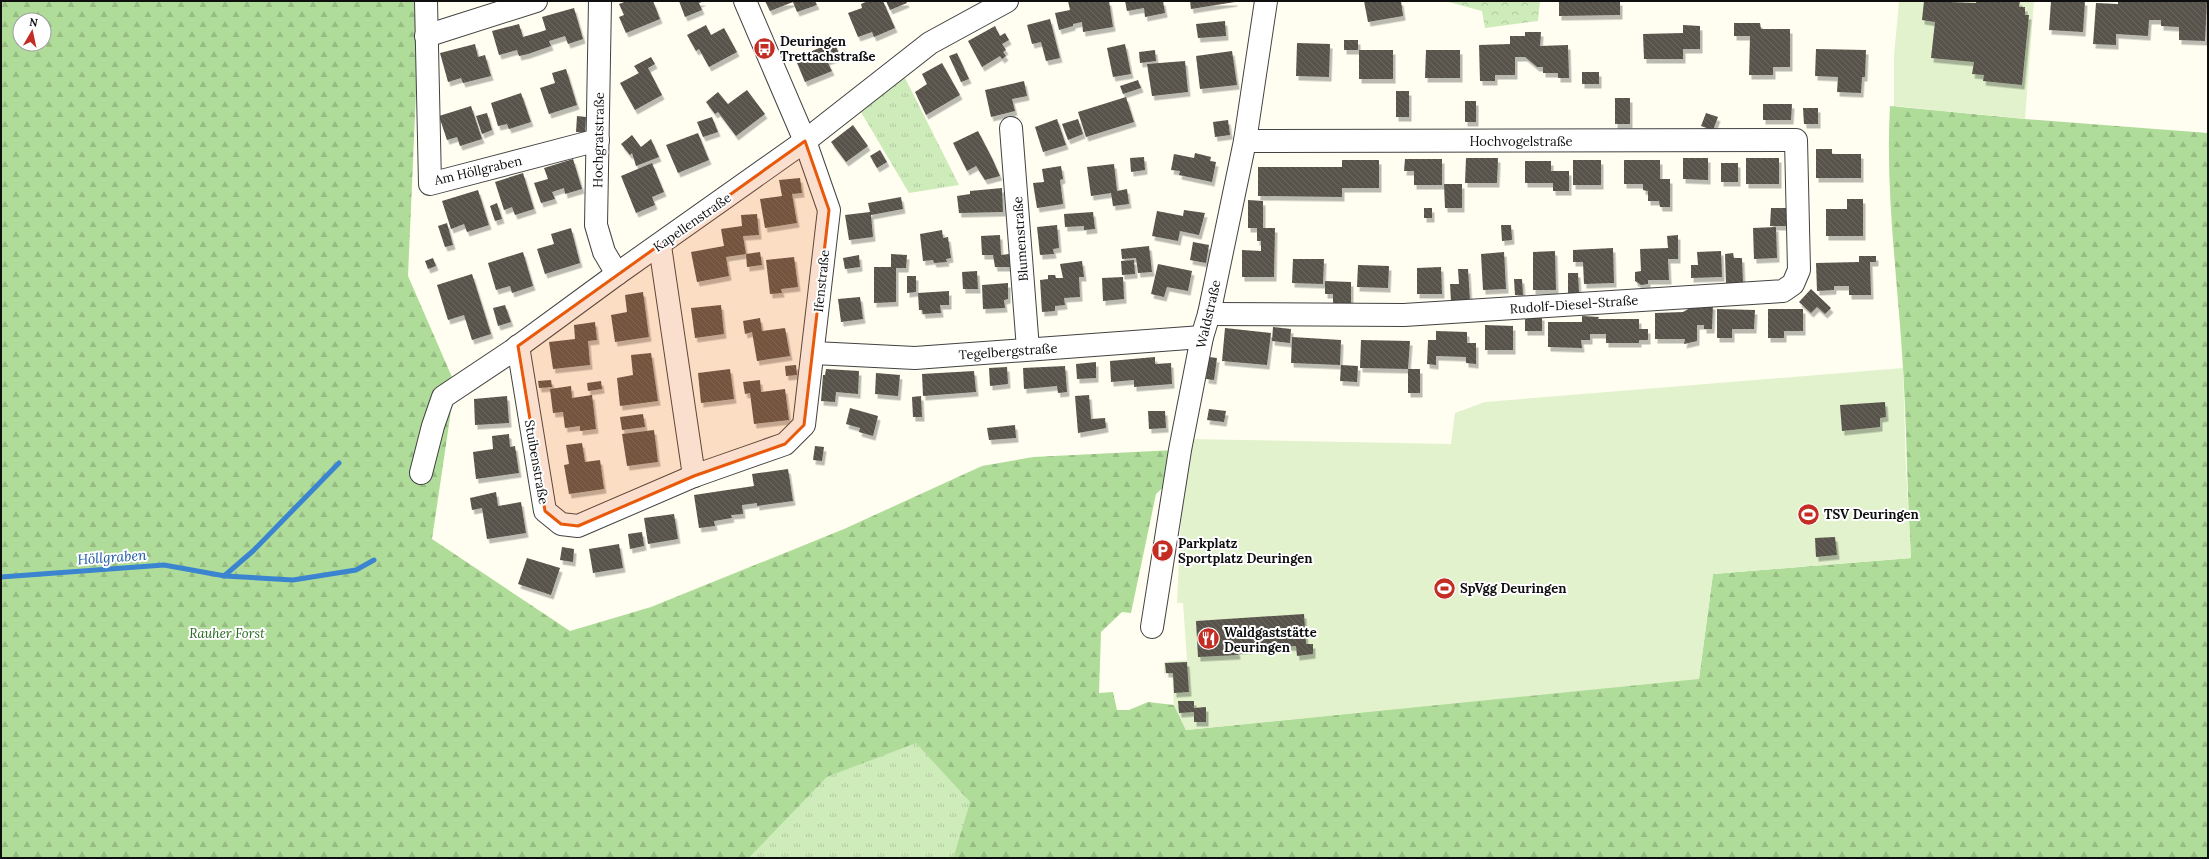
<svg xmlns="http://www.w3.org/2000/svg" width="2209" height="859" viewBox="0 0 2209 859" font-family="Lora,serif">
<defs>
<pattern id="grass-tufts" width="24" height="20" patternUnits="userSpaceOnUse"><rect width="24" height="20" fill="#ceebba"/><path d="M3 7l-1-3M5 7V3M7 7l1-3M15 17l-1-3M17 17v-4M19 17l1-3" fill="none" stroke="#b0c89f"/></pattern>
<pattern id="forest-firs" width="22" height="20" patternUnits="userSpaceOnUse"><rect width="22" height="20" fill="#b0dc99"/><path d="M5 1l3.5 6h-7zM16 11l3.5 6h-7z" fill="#96bc83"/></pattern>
<pattern id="park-crowns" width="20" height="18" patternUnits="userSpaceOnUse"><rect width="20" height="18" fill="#ceebba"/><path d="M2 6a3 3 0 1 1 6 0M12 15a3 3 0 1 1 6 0" fill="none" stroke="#b0c89f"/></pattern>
<pattern id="building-back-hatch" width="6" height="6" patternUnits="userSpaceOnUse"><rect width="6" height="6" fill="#58524b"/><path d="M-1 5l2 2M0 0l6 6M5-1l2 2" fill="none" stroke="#6b6661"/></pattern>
<filter id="shadow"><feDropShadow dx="2.5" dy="4.5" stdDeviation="0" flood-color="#0004"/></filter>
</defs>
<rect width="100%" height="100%" fill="#fffef1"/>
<g fill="url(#grass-tufts)">
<path d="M905 78 959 185 909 193 861 112Z"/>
<path d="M916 742 970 802 953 858H749L827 777Z"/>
</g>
<path fill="url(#forest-firs)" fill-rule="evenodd" d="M1 1H420L408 276 455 384 432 539 570 631 651 607 844 529 982 466 1033 457 1175 450 1170 481 1156 494 1131 613 1122 612 1101 632 1099 693 1113 692 1117 710H1129L1148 702 1174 705 1186 730 1699 678 1713 574 1911 558C1907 495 1907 431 1903 368 1898 281 1885 193 1890 106L2025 119 2208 133V858H953L970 802 916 743 827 777 749 858H1ZM20 20H44V44H20Z"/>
<path fill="url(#park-crowns)" d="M1445 1H1540L1538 21 1485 28 1482 11Z"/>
<g fill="#e1f2cc">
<path d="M1899 1H2034L2025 119 1894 106V56Z"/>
<path d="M1903 368 1906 470 1911 558 1713 574 1699 679 1186 730 1174 705 1172 674H1164V662L1187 660 1183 603H1177L1182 497 1188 439 1451 444 1455 413 1485 402Z"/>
</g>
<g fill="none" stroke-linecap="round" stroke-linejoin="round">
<g stroke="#3b85d0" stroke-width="5">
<path d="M224 576 253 551 339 463"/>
<path d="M1 577 164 565 225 576 293 580 356 570 374 560"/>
</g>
</g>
<g fill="url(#building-back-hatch)" filter="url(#shadow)">
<path d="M627 1H653L660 19 626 33 619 17 624 15 619 4Z"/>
<path d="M679 1H704L699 3 702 10 685 17Z"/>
<path d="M765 1H815L817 5 797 12 793 2 770 11Z"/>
<path d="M868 1H883L895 28 874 37 872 32 858 37 848 13 862 8 861 4Z"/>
<path d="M886 1H906L907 3 890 10Z"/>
<path d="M1068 1H1109L1113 27 1083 32 1082 22 1073 24V26L1059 30 1055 13 1070 10Z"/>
<path d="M1125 1H1163L1165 13 1145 17 1144 8 1127 11Z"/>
<path d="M1190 1H1235V2L1191 9Z"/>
<path d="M1364 1H1401L1403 16 1368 22Z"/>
<path d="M1559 1H1620V15L1559 16Z"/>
<path d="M1924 1 1976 3V1H2020L2019 7H2025V15H2029L2022 85 1983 81 1984 75 1972 74 1974 62 1931 58 1935 22 1922 20Z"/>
<path d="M2051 1H2085L2083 32 2049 30Z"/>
<path d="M2118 1H2207L2205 41 2179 40V27L2161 26V20H2149L2148 36 2116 34V45L2093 44 2096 3 2118 4Z"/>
<path d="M574 8 583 39 568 44 565 36 549 41 551 46 528 54 519 56 517 50 499 55 492 31 519 24 523 37 540 32 546 30 542 17Z"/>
<path d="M1050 19 1060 58 1046 61 1041 42 1032 44 1027 25Z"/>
<path d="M1225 21 1226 36 1198 38 1196 24Z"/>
<path d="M1734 23H1760L1761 29H1790V67H1773V75H1749L1750 36H1734Z"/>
<path d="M706 25 711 35 724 28 737 52 709 67 699 49 696 51 687 35Z"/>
<path d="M1683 25 1700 26V49H1683V59H1644L1643 34 1683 33Z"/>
<path d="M995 26 1000 36 1005 33 1009 40 1002 44 1006 50 1003 52 1006 56 1002 59 1000 56 982 67 968 41Z"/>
<path d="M1525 32H1541L1540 46 1568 45 1569 78H1558V73H1543V67H1537L1525 57H1515V75H1495V81H1480L1479 45 1510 44V36H1525Z"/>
<rect x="1344" y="40" width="14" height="10"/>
<path d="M834 42 840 56 827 61 832 71 805 82 795 58Z"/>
<path d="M1297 43 1330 44 1329 77 1296 76Z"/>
<path d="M475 44 478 57 485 55 491 76 463 83 461 78 448 82 440 53Z"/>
<path d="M1125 44 1131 74 1113 77 1107 48Z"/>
<path d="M1816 49 1866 50 1865 77H1862L1861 93 1837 92 1838 77 1815 76Z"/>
<path d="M1155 50 1156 61 1140 63 1139 52Z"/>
<rect x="1359" y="50" width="34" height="29"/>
<path d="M1426 50H1460V78H1425Z"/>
<path d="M1232 51 1237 85 1200 89 1196 56Z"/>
<path d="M957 53 969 79 961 82 949 56Z"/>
<path d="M651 57 655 64 648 68 662 95 635 110 620 83 639 73 634 66Z"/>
<path d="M1185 61 1188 92 1152 96 1147 64Z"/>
<path d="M942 63 960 95 926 115 915 92 927 84 922 74Z"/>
<path d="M566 69 577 105 549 114 540 88 555 83 552 73Z"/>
<rect x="1582" y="72" width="17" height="12"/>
<path d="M1138 80 1141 88 1123 94 1120 86Z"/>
<path d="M1024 81 1027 96 1012 99 1015 111 991 117 985 90Z"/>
<path d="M747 90 765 114 736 136 718 112 715 114 706 102 718 92 728 104Z"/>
<rect x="1396" y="91" width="13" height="26"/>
<path d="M521 93 531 122 509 129 507 124 498 126 491 103Z"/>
<path d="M1126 97 1134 122 1086 137 1078 112Z"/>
<rect x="1615" y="98" width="15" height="26"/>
<rect x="1465" y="101" width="11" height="21"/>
<path d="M1763 104H1792L1791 120H1763Z"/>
<path d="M471 106 482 139 460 146 457 137 447 140 439 116Z"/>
<path d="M1803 108H1818V124H1804Z"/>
<path d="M487 113 492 130 482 134 476 116Z"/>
<path d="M1706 113 1718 117 1713 130 1701 126Z"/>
<path d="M577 116 586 117 585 132H576Z"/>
<path d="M712 117 718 132 703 137 697 122Z"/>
<path d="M1057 119 1066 145 1043 152 1035 127Z"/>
<path d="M1078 119 1083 134 1068 140 1062 124Z"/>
<path d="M1228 120 1230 135 1215 137 1213 122Z"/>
<path d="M853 125 868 146 846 162 831 142Z"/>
<path d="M978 131 992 158 1000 176 985 180 976 166 967 171 953 143Z"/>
<path d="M698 133 709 160 678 173 666 145Z"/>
<path d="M632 135 641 147 651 139 659 157 636 166 632 153 630 155 621 144Z"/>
<path d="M1816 149H1832V154H1861V178H1816Z"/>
<path d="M880 150 887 162 877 168 870 156Z"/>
<path d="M1195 153 1211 157 1210 161 1216 162 1212 182 1179 175 1180 171 1171 170 1174 154 1194 158Z"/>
<path d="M1144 157 1145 170 1131 172 1130 158Z"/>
<path d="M1466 158H1498L1497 183H1465Z"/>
<path d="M1683 158H1708V180L1683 179Z"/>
<rect x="1746" y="158" width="33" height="26"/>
<path d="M573 159 582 189 565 194 564 188 552 192 555 199 541 203 534 183 548 179 544 168Z"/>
<path d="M1405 159H1442V185H1414V171H1404Z"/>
<path d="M1342 160H1379V188H1342V197L1258 196V167H1342Z"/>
<rect x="1573" y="160" width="28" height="25"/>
<path d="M1624 160H1660V179H1670V207H1660L1659 201H1648V191L1643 190V184H1624Z"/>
<path d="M1525 161H1551V171H1569V191H1553V183H1525Z"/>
<path d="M652 163 664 192 652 197 655 205 636 213 621 176Z"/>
<rect x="1721" y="163" width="17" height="19"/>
<path d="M1114 164 1117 191 1127 189 1129 204 1113 206 1111 193 1091 196 1087 167Z"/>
<path d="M1061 166 1063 179 1060 180 1063 204 1037 208 1033 183 1044 182 1042 169Z"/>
<path d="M523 173 534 209 515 215 512 207 504 210 495 182Z"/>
<path d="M800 178 802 193 792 194 797 223 765 228 760 199 782 196 779 180Z"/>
<path d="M1444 184H1462V208H1445Z"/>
<path d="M1002 188 1003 212 959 213 957 196 970 194V191Z"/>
<path d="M478 190 489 225 467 232 464 224 451 229 442 201Z"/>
<path d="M901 197 903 209 871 215 873 237 849 240 845 215 870 212 868 203Z"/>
<path d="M1847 199H1863V236H1826V209H1847Z"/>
<path d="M1248 200 1263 201V228H1275L1274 277H1242V250L1261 251V241H1257V228H1248Z"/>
<path d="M497 203 502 219 495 221 490 206Z"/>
<rect x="1424" y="208" width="8" height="10"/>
<path d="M1771 208H1787L1786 226H1770Z"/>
<path d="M1184 210 1205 213 1199 235 1180 231 1178 241 1152 236 1157 211 1183 216Z"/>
<path d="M1093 212 1095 229 1084 230V226L1065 227 1064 214Z"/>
<path d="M757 214 759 235 743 236 746 254 760 252 762 265 747 267 746 254 726 257 729 276 697 282 691 252 724 246 721 229 742 226 741 215Z"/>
<path d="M447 223 453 245 445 247 438 226Z"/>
<path d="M1057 225 1059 248 1053 249 1054 254 1040 255 1037 227Z"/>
<path d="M1501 225H1511L1512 240 1502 241Z"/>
<path d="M1776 227 1777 258 1754 259 1753 228Z"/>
<path d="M571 228 580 263 545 274 537 249 554 244 551 234Z"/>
<path d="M942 230 943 238 948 237 951 258 946 259 947 262 934 263 933 260 923 261 920 234Z"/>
<path d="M1000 235 1001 255 1009 254 1010 267H995L993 255H982L981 236Z"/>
<path d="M1678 235V259H1668L1669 280H1648V284L1641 285 1635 281V272L1641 271 1640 249 1668 248 1667 236Z"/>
<path d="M1193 242 1209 245 1206 263 1190 260Z"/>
<path d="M1149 246 1152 272 1138 273 1136 258 1122 259 1121 249Z"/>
<path d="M1613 248 1614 283 1584 284 1583 262H1573V250Z"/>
<path d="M1555 251 1556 290H1533V252Z"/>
<path d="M1721 251 1722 277 1691 278V265H1698L1697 252Z"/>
<path d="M523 252 533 286 512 293 510 286 496 290 488 263Z"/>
<path d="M1504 252 1506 289 1483 290 1481 254Z"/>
<path d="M1733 253 1734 258H1742L1743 284H1726L1725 254Z"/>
<path d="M891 254 907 255 906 268H896V302L874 303V267H891Z"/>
<path d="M859 255 860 267 845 269 843 258Z"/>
<path d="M1859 256H1876V262H1870L1871 295H1849V286H1834V290L1817 291 1816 263 1859 262Z"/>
<path d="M794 257 798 287 781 289 782 293 770 294 766 260Z"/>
<path d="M433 258 436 266 428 269 425 261Z"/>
<path d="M1293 259H1324L1323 284 1292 283Z"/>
<path d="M1134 260 1135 274 1122 275 1121 261Z"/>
<path d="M1082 261 1084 277H1079L1080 297 1064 298 1065 305 1055 306V311L1042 312 1040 280 1048 279V275H1055L1056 278H1063L1060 264Z"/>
<path d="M1158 264 1192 271 1188 291 1167 287 1164 297 1151 294Z"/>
<path d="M1358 265 1389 266 1388 288 1357 287Z"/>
<path d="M1441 267 1442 294H1417V268Z"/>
<path d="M1458 269H1468L1470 301 1451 302 1450 284H1459Z"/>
<path d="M977 271 978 289H963L962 272Z"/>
<path d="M1568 273H1578L1579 293 1568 294Z"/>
<path d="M472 274 491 334 472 340 464 315 448 320 437 285Z"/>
<path d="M907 276H916V292L907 293Z"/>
<path d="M1123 277 1124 299 1103 301 1102 278Z"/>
<path d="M1514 279H1522L1523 295H1515Z"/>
<path d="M1325 281 1351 282V307H1333V294H1325Z"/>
<path d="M1008 283V299L1004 300 1005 308 983 309 982 285Z"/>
<path d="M1811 289 1831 308 1825 314 1817 307 1811 313 1799 302Z"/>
<path d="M949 291V305H940L941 313 923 314 922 310H919L918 293Z"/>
<path d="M643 292 649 337 615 342 611 315 627 312 625 295Z"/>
<path d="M860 297 863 319 841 322 838 299Z"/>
<path d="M1697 304 1713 305 1712 329H1704V325H1697V341L1684 344 1685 339H1655V313L1683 312Z"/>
<path d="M505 305 511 322 498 326 493 308Z"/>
<path d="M721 305 724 334 695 338 691 308Z"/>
<path d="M1717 309 1755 310 1754 329H1732V338H1717Z"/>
<path d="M1768 309H1803V331H1784V338H1768Z"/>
<rect x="1525" y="316" width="17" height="15"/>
<path d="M1582 316 1599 317 1598 319H1639V329H1648V340H1639V343H1606V334H1590V340H1581L1582 348 1548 347V322H1582Z"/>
<path d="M760 318 762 331 785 328 790 356 757 361 752 332 745 334 743 321Z"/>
<path d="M595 322 597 340 588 341 590 365 553 369 549 342 575 339 574 325Z"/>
<path d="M1485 325 1513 326V350H1485Z"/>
<path d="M1273 327 1291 329 1290 343 1272 341Z"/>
<path d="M1225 328 1271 333 1267 365 1222 361Z"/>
<path d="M1436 331 1467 332V343H1476V364L1466 363V357L1436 356V365L1427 364 1428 340H1436Z"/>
<path d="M1292 337 1341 340 1340 365 1291 363Z"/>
<path d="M1361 340 1410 341 1408 369 1360 368Z"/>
<path d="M651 353 658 401 620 406 617 378 633 375 631 355Z"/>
<path d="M1155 357V364L1171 363 1172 384 1134 387V380L1111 382 1110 361Z"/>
<path d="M1209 357 1217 358 1214 380 1206 379Z"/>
<path d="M1096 362V378L1077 379 1076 364Z"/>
<path d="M796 365 797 375 786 376 785 366Z"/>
<path d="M1341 365 1358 366 1357 382 1340 381Z"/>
<path d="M1065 366 1067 392 1058 393 1057 386 1024 389 1023 368Z"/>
<path d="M1007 367 1008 384 990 386 989 368Z"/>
<path d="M730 369 734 399 701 403 698 373Z"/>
<path d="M826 369 859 371 858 394 836 392 835 402 821 401 823 375H825Z"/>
<rect x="1408" y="369" width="12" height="24"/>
<path d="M974 371 976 392 923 396 922 374Z"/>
<path d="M876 373 900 375 898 396 875 394Z"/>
<path d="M551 380 552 387 539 388 538 381Z"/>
<path d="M760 380 761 392 785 389 789 420 754 424 750 393 745 394 743 382Z"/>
<path d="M601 381 602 389 588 391 587 383Z"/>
<path d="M571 386 572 398 592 395 596 429 580 431V426L565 428 563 412 553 413 550 389Z"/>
<path d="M1089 395 1091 419 1105 418 1106 428 1078 433 1075 396Z"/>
<path d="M507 396 509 423 475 425 474 399Z"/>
<path d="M921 396 922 417H913L912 397Z"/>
<path d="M1885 402 1886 417 1880 418V427L1842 431 1840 405Z"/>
<path d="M850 408 878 416 873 436 859 432 860 428 846 424Z"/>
<path d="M1209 409 1226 411 1224 422 1207 420Z"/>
<path d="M1148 411H1165L1166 428 1149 429Z"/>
<path d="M643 414 645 427 622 430 620 417Z"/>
<path d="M1015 425 1016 438 989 440 987 428Z"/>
<path d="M654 430 658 462 627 466 622 434Z"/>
<path d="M509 434 510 447 515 446 519 473 476 479 473 452 493 449 492 436Z"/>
<path d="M582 443 585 462 600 460 604 489 569 494 564 465 569 464 566 445Z"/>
<path d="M815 446 824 447 822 461 813 460Z"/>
<path d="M788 469 793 501 757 506V503L742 505 743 514 731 515 732 518 714 521 715 526 699 528 694 495 754 486 752 474Z"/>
<path d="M496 492 498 506 521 502 526 533 487 539 482 508 472 510 470 498Z"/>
<path d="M674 514 678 539 648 544 644 518Z"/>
<path d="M642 532 644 546 630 549 628 534Z"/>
<path d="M1835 537 1837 555 1816 557 1815 538Z"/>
<path d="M619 544 623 568 593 573 589 549Z"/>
<path d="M562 547 574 549 573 562 560 560Z"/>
<path d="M527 558 560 568 551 595 518 584Z"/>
<path d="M1304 614 1306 644H1313V654L1297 656 1296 646 1237 650 1238 655 1198 657 1196 621Z"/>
<path d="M1187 662 1189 692 1174 693 1173 673H1166L1165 663Z"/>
<path d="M1178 701H1194V708L1206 707V722H1194V712L1179 713Z"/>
</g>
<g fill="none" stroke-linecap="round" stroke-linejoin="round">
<defs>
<g id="minor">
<path d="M426 1 430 184 598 140"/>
<path d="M600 1 596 225 604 252 617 274"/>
<path d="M426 36 536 1"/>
<path d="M1011 128 1028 349"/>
<path d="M660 246 694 476"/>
<path d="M1209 314 1404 315 1783 291 1793 284 1799 270 1796 140 1245 141"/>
<path d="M518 346 545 511 561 524 578 526 694 476 785 444 804 425 829 210 805 141 745 1"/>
<path d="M814 353 915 358 1202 337"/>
<path d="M421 473 433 426 443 397 512 351 617 274 805 141 930 43 1007 1"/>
<path d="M1152 627 1180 450 1202 337 1209 314 1245 141 1266 1"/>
</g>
</defs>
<use href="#minor" stroke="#424242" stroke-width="24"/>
<use href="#minor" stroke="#fff" stroke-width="22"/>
</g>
<path fill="#e8590c" fill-opacity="0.2" stroke="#e8590c" stroke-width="3" stroke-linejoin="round" d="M805 141 829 210 804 425 785 444 694 476 578 526 561 524 545 511 518 346Z"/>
<defs>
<symbol id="bus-disc" viewBox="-11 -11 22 22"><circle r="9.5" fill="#c32d24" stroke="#fff"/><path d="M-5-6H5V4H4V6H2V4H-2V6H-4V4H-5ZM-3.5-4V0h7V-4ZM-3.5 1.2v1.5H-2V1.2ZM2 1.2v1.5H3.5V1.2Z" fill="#fff"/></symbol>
<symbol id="stadium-disc" viewBox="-11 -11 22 22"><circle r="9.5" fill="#c32d24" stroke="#fff"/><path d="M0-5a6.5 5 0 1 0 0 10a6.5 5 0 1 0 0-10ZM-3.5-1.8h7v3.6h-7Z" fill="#fff"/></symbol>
<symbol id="parking-disc" viewBox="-11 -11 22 22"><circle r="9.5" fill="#c32d24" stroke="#fff"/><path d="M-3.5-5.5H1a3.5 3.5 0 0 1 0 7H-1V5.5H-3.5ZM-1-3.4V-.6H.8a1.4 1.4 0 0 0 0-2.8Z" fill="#fff"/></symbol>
<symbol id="restaurant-disc" viewBox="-11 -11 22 22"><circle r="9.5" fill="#c32d24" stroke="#fff"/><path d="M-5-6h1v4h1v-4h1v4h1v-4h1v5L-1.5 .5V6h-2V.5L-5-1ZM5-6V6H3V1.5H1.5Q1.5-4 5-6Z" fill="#fff"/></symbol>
</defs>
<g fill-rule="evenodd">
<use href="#bus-disc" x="752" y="36" width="25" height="25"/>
<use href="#stadium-disc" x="1796" y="502" width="25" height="25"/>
<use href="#parking-disc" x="1150" y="538" width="25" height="25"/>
<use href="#stadium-disc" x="1432" y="576" width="25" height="25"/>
<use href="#restaurant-disc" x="1196" y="626" width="25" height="25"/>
</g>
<g text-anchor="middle" stroke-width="4" stroke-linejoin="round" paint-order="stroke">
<g font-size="13" font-weight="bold" fill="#0f0f0f" stroke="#fff" text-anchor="start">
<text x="780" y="46">Deuringen<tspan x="780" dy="15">Trettachstraße</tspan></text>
<text x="1824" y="519">TSV Deuringen</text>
<text x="1178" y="548">Parkplatz<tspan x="1178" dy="15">Sportplatz Deuringen</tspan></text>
<text x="1460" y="593">SpVgg Deuringen</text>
<text x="1224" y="637">Waldgaststätte<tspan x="1224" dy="15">Deuringen</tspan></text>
</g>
<g font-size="13" fill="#0f0f0f" stroke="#fff">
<text transform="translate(598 140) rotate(-89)" y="5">Hochgratstraße</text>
<text x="1521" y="146">Hochvogelstraße</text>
<text transform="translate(478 170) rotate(-13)" y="5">Am Höllgraben</text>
<text transform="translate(692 222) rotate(-35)" y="5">Kapellenstraße</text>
<text transform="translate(1020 239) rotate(-94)" y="5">Blumenstraße</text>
<text transform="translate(821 281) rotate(-84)" y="5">Ifenstraße</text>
<text transform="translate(1574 304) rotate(-4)" y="5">Rudolf-Diesel-Straße</text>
<text transform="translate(1208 314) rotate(-77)" y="5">Waldstraße</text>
<text transform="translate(1008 351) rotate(-4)" y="5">Tegelbergstraße</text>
<text transform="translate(537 462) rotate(80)" y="5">Stuibenstraße</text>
</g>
<g font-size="13" font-style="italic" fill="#25691e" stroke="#fff">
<text x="227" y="638">Rauher Forst</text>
</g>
<g font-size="14" font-style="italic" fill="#1557a4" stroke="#fff">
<text transform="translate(112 557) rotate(-4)" y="5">Höllgraben</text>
</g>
</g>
<rect width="2209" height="859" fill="none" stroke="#0f0f0f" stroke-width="4"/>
<g transform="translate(32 32) rotate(9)"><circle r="19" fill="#ffffff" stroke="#9f9f9f"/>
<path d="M0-3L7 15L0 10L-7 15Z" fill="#c32d24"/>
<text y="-6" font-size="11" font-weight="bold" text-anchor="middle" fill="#0f0f0f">N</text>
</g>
</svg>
